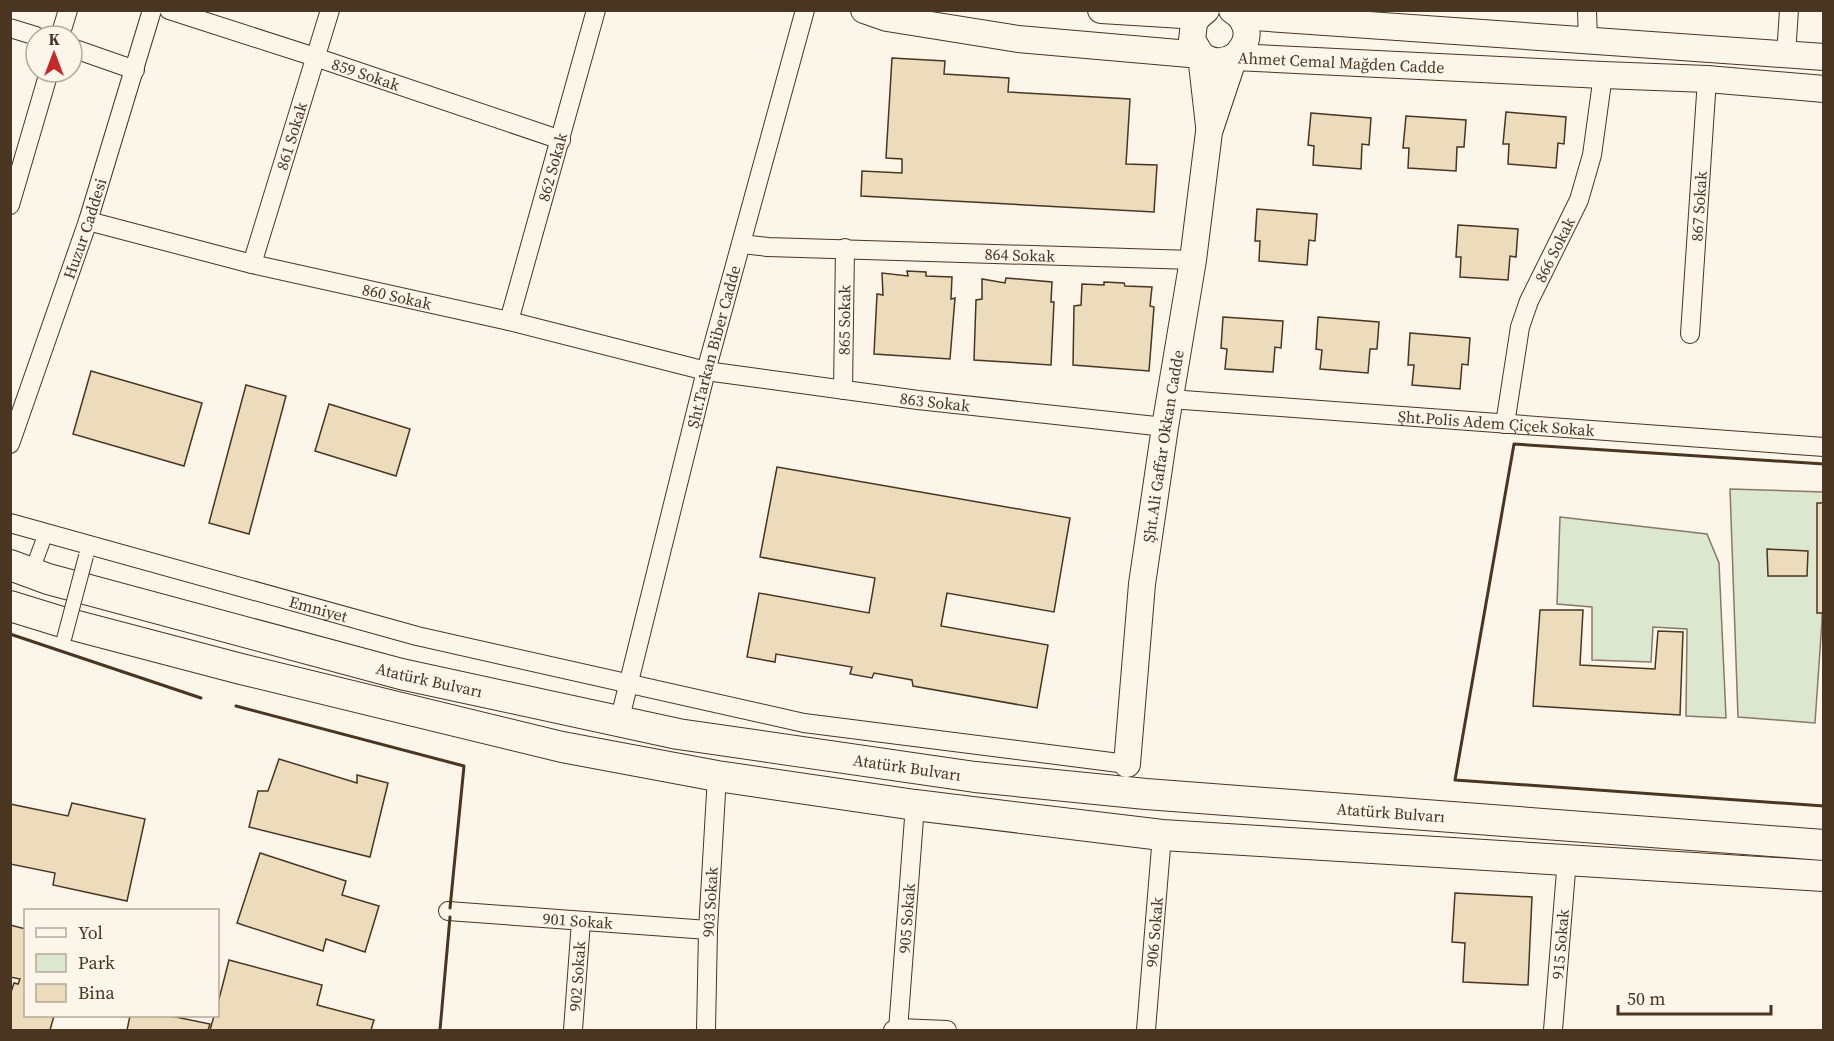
<svg xmlns="http://www.w3.org/2000/svg" width="1834" height="1041" viewBox="0 0 1834 1041" font-family="'Source Serif 4',serif">
<rect width="100%" height="100%" fill="#fbf6e9"/>
<g fill="#dce7d0" stroke="#887966" stroke-width="1.5">
<path d="M1730 489 1823 492 1822 621 1815 723 1738 717Z"/>
<path d="M1560 517 1707 534 1719 563 1726 718 1686 716 1687 629 1653 627 1651 662 1592 660V607L1557 604Z"/>
</g>
<g fill="#ecdcbc" stroke="#4a3520" stroke-width="1.5">
<path d="M892 58 945 61 944 74 1009 78 1008 92 1130 99 1126 164 1157 165 1154 212 861 196 862 171 902 173V159L886 158Z"/>
<path d="M1506 112 1566 117 1564 144 1558 143 1556 168 1508 164 1509 144H1503Z"/>
<path d="M1311 113 1371 118 1369 145 1362 144 1361 169 1313 165 1314 146 1308 145Z"/>
<path d="M1406 116 1466 120 1464 147H1457L1456 171 1408 168 1409 148H1403Z"/>
<path d="M1257 209 1317 214 1315 241 1309 240 1307 265 1259 261 1260 241H1255Z"/>
<path d="M1458 225 1518 229 1516 257 1510 256 1508 280 1460 277 1461 257H1456Z"/>
<path d="M907 271 926 272V276L952 277 951 299 955 298 950 359 874 354 877 294 883 295 882 273 908 276Z"/>
<path d="M1006 278 1052 282 1051 302H1054L1051 365 974 360 976 300 982 299V279L1005 283Z"/>
<path d="M1104 282 1124 283 1125 286 1152 287 1150 306 1154 307 1149 371 1073 365 1074 306 1081 305 1082 284 1104 285Z"/>
<path d="M1223 317 1283 321 1281 348 1275 347 1273 372 1225 369 1227 349 1221 348Z"/>
<path d="M1318 317 1379 322 1377 349H1370L1368 373 1320 369 1322 350 1316 349Z"/>
<path d="M1410 333 1470 338 1468 365 1462 364 1460 389 1412 385 1414 365H1408Z"/>
<path d="M91 371 202 403 184 466 73 434Z"/>
<path d="M246 385 286 396 249 534 209 523Z"/>
<path d="M329 404 410 429 396 476 315 451Z"/>
<path d="M777 467 1070 518 1054 612 947 593 941 626 1048 645 1037 708 913 686 912 680 874 673 872 678 850 674 852 667 776 654 775 662 747 657 759 593 869 613 875 578 760 557Z"/>
<rect x="1817" y="503" width="7" height="110"/>
<path d="M1767 549 1808 551 1807 576H1768Z"/>
<path d="M1540 610H1583L1580 665 1655 669 1658 631 1683 632 1680 715 1533 706Z"/>
<path d="M279 759 357 783V775L388 783 370 857 249 827 258 791H268Z"/>
<path d="M72 803 145 819 127 901 53 885 55 873 10 864V804L68 816Z"/>
<path d="M260 853 346 881 342 895 379 906 365 952 326 939 323 951 237 923Z"/>
<path d="M1455 893 1532 897 1528 985 1463 982 1465 943 1452 942Z"/>
<path d="M10 925 26 929V1016H54L50 1030H10V995L14 983 18 984 20 979 10 977Z"/>
<path d="M229 960 322 985 317 1005 374 1020 371 1030H210L214 1016H218V1003Z"/>
<path d="M130 1016H171L210 1024 208 1030H127Z"/>
</g>
<g fill="none" stroke-linecap="round" stroke-linejoin="round">
<defs>
<path id="pedestrian" d="M31 573 46 533"/>
<g id="minor">
<path id="s1" d="M169 10 315 57 561 140"/>
<path d="M1587 10 1588 41"/>
<path d="M10 28 36 36"/>
<path d="M60 36 68 10"/>
<path d="M72 48 135 70"/>
<path d="M1786 55 1789 10"/>
<path d="M10 205 49 72"/>
<path id="s2" d="M88 221 252 264 509 321 706 371 918 400 1165 427"/>
<path id="s3" d="M741 244 768 247 1193 260"/>
<path id="s4" d="M252 264 330 10"/>
<path id="s5" d="M509 321 596 10"/>
<path id="s6" d="M1690 334 1707 79"/>
<path id="s7" d="M843 390 845 248"/>
<path id="s8" d="M1170 399 1824 447"/>
<path id="s9" d="M1505 424 1520 327 1529 301 1579 200 1592 155 1603 75"/>
<path id="s10" d="M10 444 88 221 152 10"/>
<path id="s11" d="M10 523 417 636 804 723 1127 764"/>
<path id="s12" d="M619 722 706 371 805 10"/>
<path id="s13" d="M448 911 708 930"/>
<path id="s14" d="M573 1030 581 921"/>
<path id="s15" d="M706 1030 708 930 717 776"/>
<path d="M893 1030 899 1028 947 1030"/>
<path id="s16" d="M898 1030 915 805"/>
<path id="s17" d="M1146 1030 1162 835"/>
<path id="s18" d="M1553 1030 1567 859"/>
</g>
<g id="secondary">
<path id="s19" d="M864 10 887 18 1018 39 1201 55C1212 63 1222 63 1234 57L1603 75 1707 79 1824 89"/>
<path d="M1101 10 1199 16 1206 10"/>
<path d="M1202 10 1194 23 1192 40 1201 55 1209 126"/>
<path d="M1232 10 1240 16 1824 57"/>
<path id="s20" d="M1127 764 1142 584 1165 427 1193 260 1209 132 1234 57C1243 49 1250 38 1245 25 1242 19 1240 17 1239 10"/>
</g>
<g id="trunk">
<path id="s21" d="M10 565 48 579 401 674 678 734 975 777 1146 794 1824 845"/>
<path d="M10 606 62 622 241 669 562 747 717 776 915 805 1162 835 1824 876"/>
</g>
</defs>
<use href="#pedestrian" stroke="#4a3520" stroke-width="16"/>
<use href="#minor" stroke="#4a3520" stroke-width="20"/>
<use href="#secondary" stroke="#4a3520" stroke-width="28"/>
<use href="#trunk" stroke="#4a3520" stroke-width="32"/>
<use href="#pedestrian" stroke="#fbf6e9" stroke-width="14"/>
<use href="#minor" stroke="#fbf6e9" stroke-width="18"/>
<use href="#secondary" stroke="#fbf6e9" stroke-width="26"/>
<use href="#trunk" stroke="#fbf6e9" stroke-width="30"/>
<defs>
<path id="pedestrian-bridge" d="M64 639 86 556"/>
</defs>
<use href="#pedestrian-bridge" stroke="#4a3520" stroke-width="16" stroke-linecap="butt"/>
<use href="#pedestrian-bridge" stroke="#fbf6e9" stroke-width="14"/>
<g stroke="#4a3520" stroke-width="3">
<path d="M1824 464 1514 444 1455 780 1824 806"/>
<path d="M10 634 201 698"/>
<path d="M236 706 464 766 450 908"/>
<path d="M440 1030 450 917"/>
</g>
</g>
<g text-anchor="middle" stroke-width="4.5" stroke-linejoin="round" paint-order="stroke">
<g font-size="16" fill="#4a3520" stroke="#fbf6e9">
<text dy="6" stroke="none"><textPath href="#s19" startOffset="483">Ahmet Cemal Mağden Cadde</textPath></text>
<text dy="6" stroke="none"><textPath href="#s1" startOffset="207">859 Sokak</textPath></text>
<text dy="6" stroke="none"><textPath href="#s4" startOffset="134">861 Sokak</textPath></text>
<text dy="6" stroke="none"><textPath href="#s5" startOffset="160">862 Sokak</textPath></text>
<text dy="6" stroke="none"><textPath href="#s6" startOffset="128">867 Sokak</textPath></text>
<text dy="6" stroke="none"><textPath href="#s10" startOffset="228">Huzur Caddesi</textPath></text>
<text dy="6" stroke="none"><textPath href="#s9" startOffset="183">866 Sokak</textPath></text>
<text dy="6" stroke="none"><textPath href="#s3" startOffset="279">864 Sokak</textPath></text>
<text dy="6" stroke="none"><textPath href="#s2" startOffset="318">860 Sokak</textPath></text>
<text dy="6" stroke="none"><textPath href="#s7" startOffset="70">865 Sokak</textPath></text>
<text dy="6" stroke="none"><textPath href="#s12" startOffset="387">Şht.Tarkan Biber Cadde</textPath></text>
<text dy="6" stroke="none"><textPath href="#s2" startOffset="867">863 Sokak</textPath></text>
<text dy="6" stroke="none"><textPath href="#s8" startOffset="327">Şht.Polis Adem Çiçek Sokak</textPath></text>
<text dy="6" stroke="none"><textPath href="#s20" startOffset="320">Şht.Ali Gaffar Okkan Cadde</textPath></text>
<text dy="6" stroke="none"><textPath href="#s11" startOffset="320">Emniyet</textPath></text>
<text dy="6" stroke="none"><textPath href="#s21" startOffset="435">Atatürk Bulvarı</textPath></text>
<text dy="6" stroke="none"><textPath href="#s21" startOffset="921">Atatürk Bulvarı</textPath></text>
<text dy="6" stroke="none"><textPath href="#s21" startOffset="1407">Atatürk Bulvarı</textPath></text>
<text dy="6" stroke="none"><textPath href="#s15" startOffset="128">903 Sokak</textPath></text>
<text dy="6" stroke="none"><textPath href="#s16" startOffset="112">905 Sokak</textPath></text>
<text dy="6" stroke="none"><textPath href="#s13" startOffset="130">901 Sokak</textPath></text>
<text dy="6" stroke="none"><textPath href="#s17" startOffset="98">906 Sokak</textPath></text>
<text dy="6" stroke="none"><textPath href="#s18" startOffset="86">915 Sokak</textPath></text>
<text dy="6" stroke="none"><textPath href="#s14" startOffset="54">902 Sokak</textPath></text>
</g>
</g>
<rect width="1834" height="1041" fill="none" stroke="#4a3520" stroke-width="24"/>
<rect x="24" y="909" width="195" height="108" fill="#fbf6e9" stroke="#b4a999" stroke-width="1.5"/>
<rect x="36" y="928" width="30" height="9" fill="#fbf6e9" stroke="#b4a999" stroke-width="1.5"/>
<text x="78" y="939" font-size="18" fill="#4a3520">Yol</text>
<rect x="36" y="954" width="30" height="18" fill="#dce7d0" stroke="#b4a999" stroke-width="1.5"/>
<text x="78" y="969" font-size="18" fill="#4a3520">Park</text>
<rect x="36" y="984" width="30" height="18" fill="#ecdcbc" stroke="#b4a999" stroke-width="1.5"/>
<text x="78" y="999" font-size="18" fill="#4a3520">Bina</text>
<g transform="translate(54 54)"><circle r="28" fill="#fbf6e9" stroke="#b4a999" stroke-width="1.5"/>
<path d="M0-4.5L10 22L0 15L-10 22Z" fill="#c62828"/>
<text y="-9" font-size="16" font-weight="bold" text-anchor="middle" fill="#4a3520">K</text>
</g>
<path d="M1618 1005v9h153v-9" fill="none" stroke="#4a3520" stroke-width="3"/>
<text x="1627" y="1005" font-size="18" fill="#4a3520" stroke="#fbf6e9" stroke-width="4.5" paint-order="stroke">50 m</text>
</svg>
